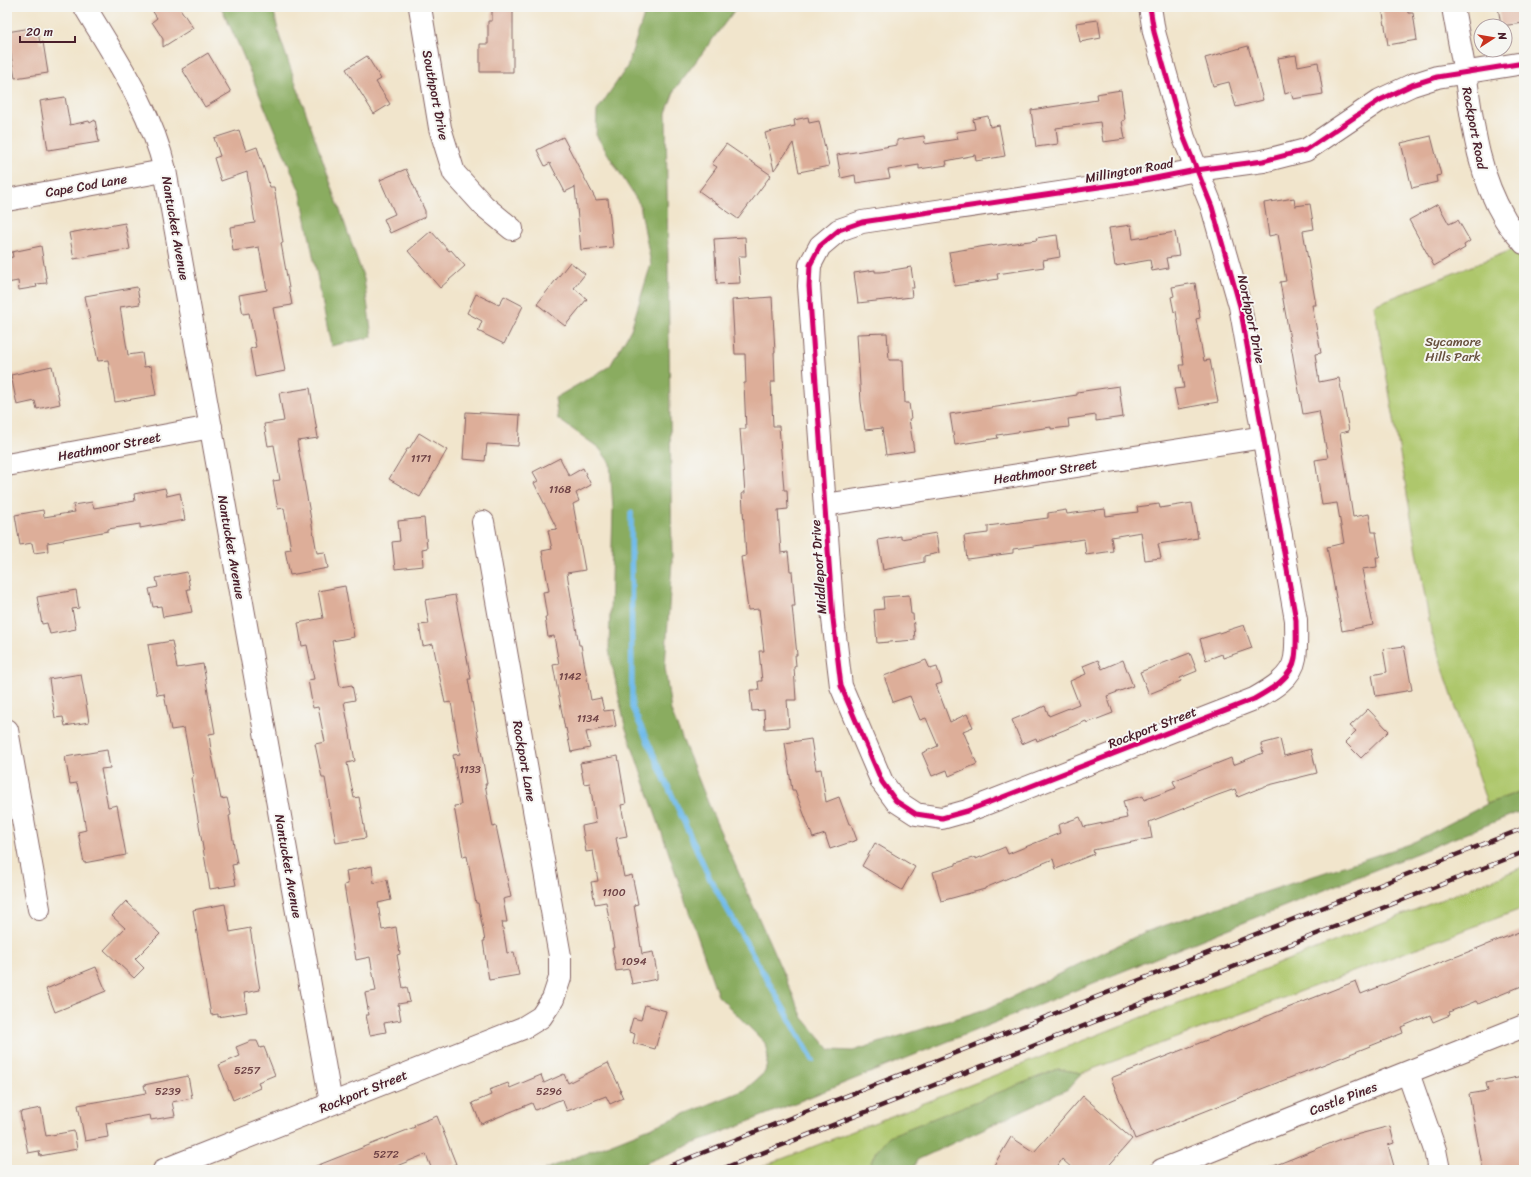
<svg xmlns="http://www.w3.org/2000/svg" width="1531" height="1177" viewBox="0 0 1531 1177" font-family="Sriracha,sans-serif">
<rect width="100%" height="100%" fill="#f6f6f2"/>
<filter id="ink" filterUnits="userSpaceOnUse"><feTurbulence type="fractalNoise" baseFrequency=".025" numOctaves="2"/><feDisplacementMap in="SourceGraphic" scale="8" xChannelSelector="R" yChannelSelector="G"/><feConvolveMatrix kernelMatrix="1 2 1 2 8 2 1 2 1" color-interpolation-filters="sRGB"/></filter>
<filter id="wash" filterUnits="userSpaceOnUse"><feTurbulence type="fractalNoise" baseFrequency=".012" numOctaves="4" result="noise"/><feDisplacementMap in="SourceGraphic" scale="16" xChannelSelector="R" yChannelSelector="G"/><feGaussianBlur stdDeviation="0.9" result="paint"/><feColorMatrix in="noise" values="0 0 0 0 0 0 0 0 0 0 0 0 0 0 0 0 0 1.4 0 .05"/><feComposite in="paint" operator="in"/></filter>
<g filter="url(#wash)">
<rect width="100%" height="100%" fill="#f1e5cc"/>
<g fill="#aec76c" stroke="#7c734c">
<path d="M1514 249 1524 258V790L1487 804 1431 631 1374 305Z"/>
<path d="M1524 867V908L1082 1073 1058 1069 876 1151 868 1170H754Z"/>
</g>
<g fill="#8aac60" stroke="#6a6646">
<path d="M221 7H273L279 35 364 279 372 337 331 346 301 194 240 48Z"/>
<path d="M649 7H737L675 89 666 113 672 562 665 667 671 711 713 815 803 1018 830 1050 853 1051 989 1008 1145 932 1410 844 1487 804 1524 790V810L628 1170H544L745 1090 765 1072 768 1057 765 1043 718 996 625 726 609 650 613 509 610 463 599 448 558 419 555 398 610 366 631 329 651 264 640 205 596 135 597 111 627 67 645 12Z"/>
<path d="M1058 1069 1082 1073 1068 1089 917 1160 913 1170H868L876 1151 889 1136Z"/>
</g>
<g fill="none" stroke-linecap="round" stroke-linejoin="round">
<g stroke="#72bceb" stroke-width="5.5">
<path d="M631 513 632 707 710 879 813 1060"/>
<path d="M867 1169V1170"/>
</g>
</g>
<g id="blocks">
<g fill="#ddae99">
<path d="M150 7H179L193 28 163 47V39L152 22 157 18Z"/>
<path d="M492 7H513V72H480V44H488V21H492Z"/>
<path d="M1382 7H1407L1408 13H1413L1417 40 1388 45Z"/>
<path d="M1498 7H1523L1524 23 1501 26Z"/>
<path d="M1098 20 1101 38 1080 42 1076 23Z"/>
<path d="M37 27 40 43 43 42 48 73 15 78 7 32Z"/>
<path d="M1248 46 1263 100 1236 107 1229 82 1213 86 1205 58Z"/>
<path d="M208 53 231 92 205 107 182 69Z"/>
<path d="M1296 55 1298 66 1318 62 1323 94 1293 99 1291 92 1285 94 1278 58Z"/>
<path d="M367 56 381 79 376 82 390 104 374 114 346 69Z"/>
<path d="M1121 90 1125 120 1122 121 1125 139 1103 142 1100 122 1056 128 1058 144 1036 147 1031 110 1097 100 1096 94Z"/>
<path d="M65 97 70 125 89 121 90 123 95 120 99 142 48 150 40 101Z"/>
<path d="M988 116 990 127 999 125 1005 156 976 161 975 155 946 161 947 165 919 169V165L888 170 890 178 856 183 855 175 841 178 837 155 897 145V140L924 136 925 144 958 139 956 132 975 129 973 119Z"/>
<path d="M808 117 809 123 819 121 829 166 799 172 793 143 774 170 765 133 795 126 794 120Z"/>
<path d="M239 130 246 151 257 147 270 187H274L283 243H281L292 305 273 308 285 371 255 377 250 349 256 347 249 313 243 314 239 295 267 290 259 247 233 251 230 227 255 223 247 172 221 181 214 158 220 156 214 138Z"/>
<path d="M1431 136 1441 175 1436 176 1437 182 1412 188 1401 143Z"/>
<path d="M563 137 596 200 608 199 613 247 581 250 575 187 565 192 550 163 545 166 537 150Z"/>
<path d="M726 144 771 175 738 219 699 191 717 167 712 164Z"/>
<path d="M406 169 425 211V217L390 233 384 219 395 214 380 180Z"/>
<path d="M1294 198 1295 206 1310 204 1314 229 1303 231 1316 305H1312L1321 353 1315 354 1319 382 1339 378 1349 431 1340 433 1353 517 1369 514 1372 532H1376L1380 557H1376L1377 567 1362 569 1373 625 1342 631 1327 547 1344 543 1337 503 1322 505 1315 460 1328 458 1319 411 1303 414 1280 282 1286 281 1278 234 1269 236 1264 203Z"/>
<path d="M1438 204 1449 224 1458 220 1470 241 1464 245 1465 248 1434 266 1409 220Z"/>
<path d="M125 223 130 249 74 259 69 233Z"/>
<path d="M1131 225 1133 239 1175 232 1179 256 1166 258 1168 268 1152 271 1150 260 1115 266 1109 228Z"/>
<path d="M431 231 449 251 451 250 465 266 440 288 408 251Z"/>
<path d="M1057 235 1060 257 1043 260 1044 267 997 274 998 279 955 286 949 252 992 245 993 246 1037 240 1036 238Z"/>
<path d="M745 237 746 256H738L740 283 717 284 714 239Z"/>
<path d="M41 246 47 283 36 284 37 287 19 290 18 281 7 283V258L13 257 12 252Z"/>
<path d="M570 262 585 274 574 288 587 299 565 326 537 304Z"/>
<path d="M911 267 914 288H911L912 297 858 303 854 273 875 270V272H881Z"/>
<path d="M1195 283 1200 318 1196 319 1204 361 1210 360 1218 402 1178 409 1174 389 1184 388 1180 365H1184L1176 311 1174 312 1171 297 1174 296 1172 287Z"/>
<path d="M137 287 140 304 120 307 128 355 142 353 144 367 151 366 156 395 115 402 108 360 98 361 85 296Z"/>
<path d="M476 294 499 305 504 296 523 306 504 344 478 331 482 321 467 313Z"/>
<path d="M772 297 775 352H774L775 382H771L773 426H779L784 490H787L788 509 778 510 781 553 788 552 790 571H792L795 606H792L797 655H795L796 666 794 667 796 700H787L789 727 765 729 764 710 752 711 750 690H759L758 681H762L759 651H764L759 609 748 610 741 557 746 556 742 493H745L740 429H746L744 383H746L745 354H735L732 300Z"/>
<path d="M887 333 889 360H903L905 403H909L911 419H909L914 451 886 455 882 428 865 430 861 402 857 334Z"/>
<path d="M52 366 60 404 37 409 35 401 17 405 11 375Z"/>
<path d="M1119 386 1123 417 1096 421V415L1068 419 1069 427 1051 429V427L997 435 998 438 955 445 950 414 1077 395V392Z"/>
<path d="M310 388 318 438 297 441 317 553 325 552 328 568 290 575 285 550 291 549 284 508 278 509 273 481 280 480 274 445 268 446 264 424 284 421 279 393Z"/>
<path d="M466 412 520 415 518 446 487 444 485 461 463 459Z"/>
<path d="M419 433 447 450 420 497 389 479 407 449H409Z"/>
<path d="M560 458 569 476 583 468 591 485 576 493 579 501 573 504 585 570 567 573 579 645H581L591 700 601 698 604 711 613 710 616 726 586 732 590 748 571 752 566 728 565 729 553 665 559 664 554 636 548 637 545 617H547L543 592 549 591 542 551 552 549 548 530 557 529 534 483 538 481 533 472Z"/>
<path d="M165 488 167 496 180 493 185 520 140 528V524L108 529V531L64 539V540L47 543 48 551 34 553 32 543 20 545 15 515 43 510 44 517 75 512 73 505 92 502 94 508 135 501 134 494Z"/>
<path d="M1192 503 1198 538 1158 544 1161 558 1145 560 1141 532 1111 537 1113 551 1086 555 1084 539 1013 549V553L967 559 964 536 988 533V526L1048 518V513L1066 510 1067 514 1105 509 1106 516 1138 512 1137 507 1159 504 1160 508Z"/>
<path d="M424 518 427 548 422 549 423 566 395 569 392 542 400 541 398 521Z"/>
<path d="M936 533 939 553 924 556V562L883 570 878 540 901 536V539Z"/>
<path d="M187 572 190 589H187L192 612 163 617 161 606 153 607 149 589 158 587 156 578Z"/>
<path d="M345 586 354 637 332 641 340 687 352 685 355 700 344 702 355 761 347 763 354 798 359 797 366 838 336 843 325 778H322L315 744 325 742 318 707 313 708 308 680 314 679 307 645 302 646 298 623 323 618 318 591Z"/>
<path d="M76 590 79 608 72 609 76 629 50 634 47 623 42 624 37 597Z"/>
<path d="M455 595 471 679H468L487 784H485L493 827 496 826 511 897 503 899 507 922H502L507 953 514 952 519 975 489 980 483 941H485L478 903H476L467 856 463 857 454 806 461 805 453 755 460 754 451 702 445 703 433 644 423 646 419 625 429 624 425 600Z"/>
<path d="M909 595 911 614H913L915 640 877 643 874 610 884 609 883 597Z"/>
<path d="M1244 625 1252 648 1223 658 1222 654 1206 660 1200 639Z"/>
<path d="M172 641 177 668 203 664 215 733 209 734 211 750 221 799 227 798 231 815 229 816 237 864 232 865 236 885 210 889 191 778 193 777 184 728 171 730 164 694 157 695 148 645Z"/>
<path d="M1404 646 1412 690 1376 696 1372 675 1387 672 1383 649Z"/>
<path d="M1190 653 1197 671 1180 678 1181 681 1149 694 1140 672Z"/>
<path d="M926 660 930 669 937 667 942 683 936 685 950 722 967 714 973 727 963 731 977 764 949 776 947 770 932 776 922 753 938 746 926 718 920 720 910 696 893 702 884 676Z"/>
<path d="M1098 660 1102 669 1123 660 1133 686 1107 696 1113 713 1087 723 1086 721 1037 741 1036 738 1022 744 1012 720 1045 706 1049 716 1079 704 1070 681 1086 674 1083 666Z"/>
<path d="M81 674 89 722 65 726 63 717 55 718 49 679Z"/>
<path d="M1368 709 1389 731 1361 758 1345 742 1356 731 1350 726Z"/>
<path d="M811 739 816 770 821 769 826 802 839 797 849 824H851L857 840 830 849 825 834 813 838 795 790H792L785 743Z"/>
<path d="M1280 739 1284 756 1311 749 1317 773 1265 786 1238 797 1235 789 1218 795 1149 822 1152 838 1093 850 1094 854 1056 869 1053 859 985 888V889L941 901 933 872 956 865V863L976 857V859L1005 847 1008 854 1060 833 1058 825 1080 817 1084 827 1127 818 1123 801 1143 796 1144 800 1176 788 1173 781 1231 758 1233 765 1263 753 1261 744Z"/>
<path d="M107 750 110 768 101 769 108 807 117 805 126 855 84 863 78 832 86 830 83 812 77 783 70 784 65 757Z"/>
<path d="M618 756 626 804 621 805 627 836 616 838 624 877 632 875 638 904 634 905 642 954 653 952 657 973V979L632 984 629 969 616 971 612 948H614L606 902 595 904 591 882 598 881 593 851 586 852 582 826 596 823 590 783 584 784 580 763Z"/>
<path d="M875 843 915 867 902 890 862 866Z"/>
<path d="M372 866 374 883 387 880 391 900 378 903 382 930 396 927 400 954 397 955 403 988 407 987 410 1002 398 1004 401 1020 384 1023 386 1032 370 1035 366 1015H369L365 993 376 991 370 957 356 960 344 885 348 884 346 871Z"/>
<path d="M126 901 160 934 135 959 144 968 134 978 104 950 125 928 112 916Z"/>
<path d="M225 904 230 932 250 928 260 990 244 993 247 1012 218 1017V1014L211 1015 193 910Z"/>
<path d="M1524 930V985L1478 1004 1476 1001 1449 1012 1450 1015 1433 1022 1430 1015 1401 1027 1403 1033 1135 1139 1111 1078 1356 981 1361 994Z"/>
<path d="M96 967 106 991 55 1012 46 989 65 981 64 980Z"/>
<path d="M645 1005 666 1011 655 1049 633 1043 635 1034 629 1032 633 1018 641 1020Z"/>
<path d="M251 1041H257L260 1048 264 1047 275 1075 258 1082 260 1088 233 1100 219 1065 240 1056 236 1047Z"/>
<path d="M608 1063 621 1090 620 1091 623 1098 610 1104 606 1096 567 1111 562 1099 535 1110 532 1103 481 1124 472 1103 491 1095 489 1090 508 1083 510 1088 541 1075 544 1083 564 1074 568 1083Z"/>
<path d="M188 1076 192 1098 172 1102 175 1116 151 1120 150 1115 106 1123 108 1137 85 1141 78 1105 146 1093 144 1085Z"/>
<path d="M1524 1076V1170H1483L1469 1094 1488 1091 1486 1083Z"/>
<path d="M1083 1096 1132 1139 1105 1170H1074L1062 1159 1055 1170H991L1011 1137 1034 1152Z"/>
<path d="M41 1108 46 1136 74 1131 77 1149 40 1156 39 1151 28 1153 20 1112Z"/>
<path d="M437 1116 456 1164 440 1170H432L426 1154 387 1170H306L415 1127 414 1125Z"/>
<path d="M1390 1126 1394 1143 1388 1145 1395 1170H1266V1169L1344 1138Z"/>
</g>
</g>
</g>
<g filter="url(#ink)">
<use href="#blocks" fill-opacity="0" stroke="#846463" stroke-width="1"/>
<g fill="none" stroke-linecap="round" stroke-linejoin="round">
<defs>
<g id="minor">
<path d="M85 7C116 59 151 110 165 170L331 1103"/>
<path d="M420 7 440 128 454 173 484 206 512 229"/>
<path d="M1150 7 1154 32 1184 138 1212 207 1240 306 1296 620C1296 632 1297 645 1295 658 1292 678 1270 690 1254 699L967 811 942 818 916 814 896 801 882 782 841 686 833 619 809 286 810 265 820 246 839 230 862 222 1140 181 1196 170 1263 161 1306 150 1380 100 1412 85 1437 77 1524 63"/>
<path d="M1453 7C1457 31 1462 55 1466 79 1473 128 1479 176 1505 219 1510 228 1518 235 1524 243"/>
<path d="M7 200 158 172 165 170"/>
<path d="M7 465 211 427"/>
<path d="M825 505 1264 437"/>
<path d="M7 730 39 909"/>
<path d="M1408 1073 1435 1150 1439 1170"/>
<path d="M164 1170 523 1028 541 1017 553 999 560 978V956L483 522"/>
<path d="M1162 1170 1524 1026"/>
</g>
</defs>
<use href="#minor" stroke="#846463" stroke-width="24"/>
<use href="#minor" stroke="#fff" stroke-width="22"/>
<defs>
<g id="rail">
<path d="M659 1170 1524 828"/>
<path d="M719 1170 1524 852"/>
</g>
</defs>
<use href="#rail" stroke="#4a1f2b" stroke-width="4.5"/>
<use href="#rail" stroke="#f6f6f2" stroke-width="3" stroke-dasharray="9" stroke-linecap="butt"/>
<defs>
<path id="cycleway" d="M1150 7 1154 32 1184 138 1212 207 1240 306 1296 620C1296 632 1297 645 1295 658 1292 678 1270 690 1254 699L967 811 942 818 916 814 896 801 882 782 841 686 833 619 809 286 810 265 820 246 839 230 862 222 1140 181 1196 170 1263 161 1306 150 1380 100 1412 85 1437 77 1524 63"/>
</defs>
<use href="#cycleway" stroke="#f6f6f2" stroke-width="8"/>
<use href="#cycleway" stroke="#d6006c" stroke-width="5"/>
</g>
</g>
<g text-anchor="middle" stroke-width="4" stroke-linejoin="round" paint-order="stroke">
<g font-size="11" fill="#6f4346">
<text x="421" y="462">1171</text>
<text x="560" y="493">1168</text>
<text x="570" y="680">1142</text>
<text x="588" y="722">1134</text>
<text x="470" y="773">1133</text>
<text x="614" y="896">1100</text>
<text x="634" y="965">1094</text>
<text x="247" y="1074">5257</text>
<text x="168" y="1095">5239</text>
<text x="549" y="1095">5296</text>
<text x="386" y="1158">5272</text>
</g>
<g font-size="13" fill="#4a1f2b" stroke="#f6f6f2">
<text transform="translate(436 95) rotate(79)" y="5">Southport Drive</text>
<text transform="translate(1475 128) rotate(79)" y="5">Rockport Road</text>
<text transform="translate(1129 170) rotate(-10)" y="5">Millington Road</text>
<text transform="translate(86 185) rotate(-10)" y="5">Cape Cod Lane</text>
<text transform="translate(176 228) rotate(80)" y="5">Nantucket Avenue</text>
<text transform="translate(1252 319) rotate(78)" y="5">Northport Drive</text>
<text transform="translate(109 446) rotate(-11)" y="5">Heathmoor Street</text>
<text transform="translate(1045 471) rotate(-9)" y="5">Heathmoor Street</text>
<text transform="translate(232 547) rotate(80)" y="5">Nantucket Avenue</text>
<text transform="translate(818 567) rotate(-94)" y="5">Middleport Drive</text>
<text transform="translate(1152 727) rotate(-21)" y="5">Rockport Street</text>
<text transform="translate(525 761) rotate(80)" y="5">Rockport Lane</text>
<text transform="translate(289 866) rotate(80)" y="5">Nantucket Avenue</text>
<text transform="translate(363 1091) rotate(-22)" y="5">Rockport Street</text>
<text transform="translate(1343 1098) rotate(-21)" y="5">Castle Pines</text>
</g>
<g font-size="13" fill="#68513e" stroke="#f6f6f2">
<text x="1453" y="346">Sycamore<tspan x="1453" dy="15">Hills Park</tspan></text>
</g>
</g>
<rect width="1531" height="1177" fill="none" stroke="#f6f6f2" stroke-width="24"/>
<g transform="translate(1493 38) rotate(78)"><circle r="19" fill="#f6f6f2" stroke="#b1a0a2"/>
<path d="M0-3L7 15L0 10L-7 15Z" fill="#c8321e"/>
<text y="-6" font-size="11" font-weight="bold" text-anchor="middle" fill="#4a1f2b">N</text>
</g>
<path d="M20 36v6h55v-6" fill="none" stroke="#4a1f2b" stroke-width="2"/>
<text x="26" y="36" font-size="12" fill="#4a1f2b" stroke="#f6f6f2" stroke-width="3" paint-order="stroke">20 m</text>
</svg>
